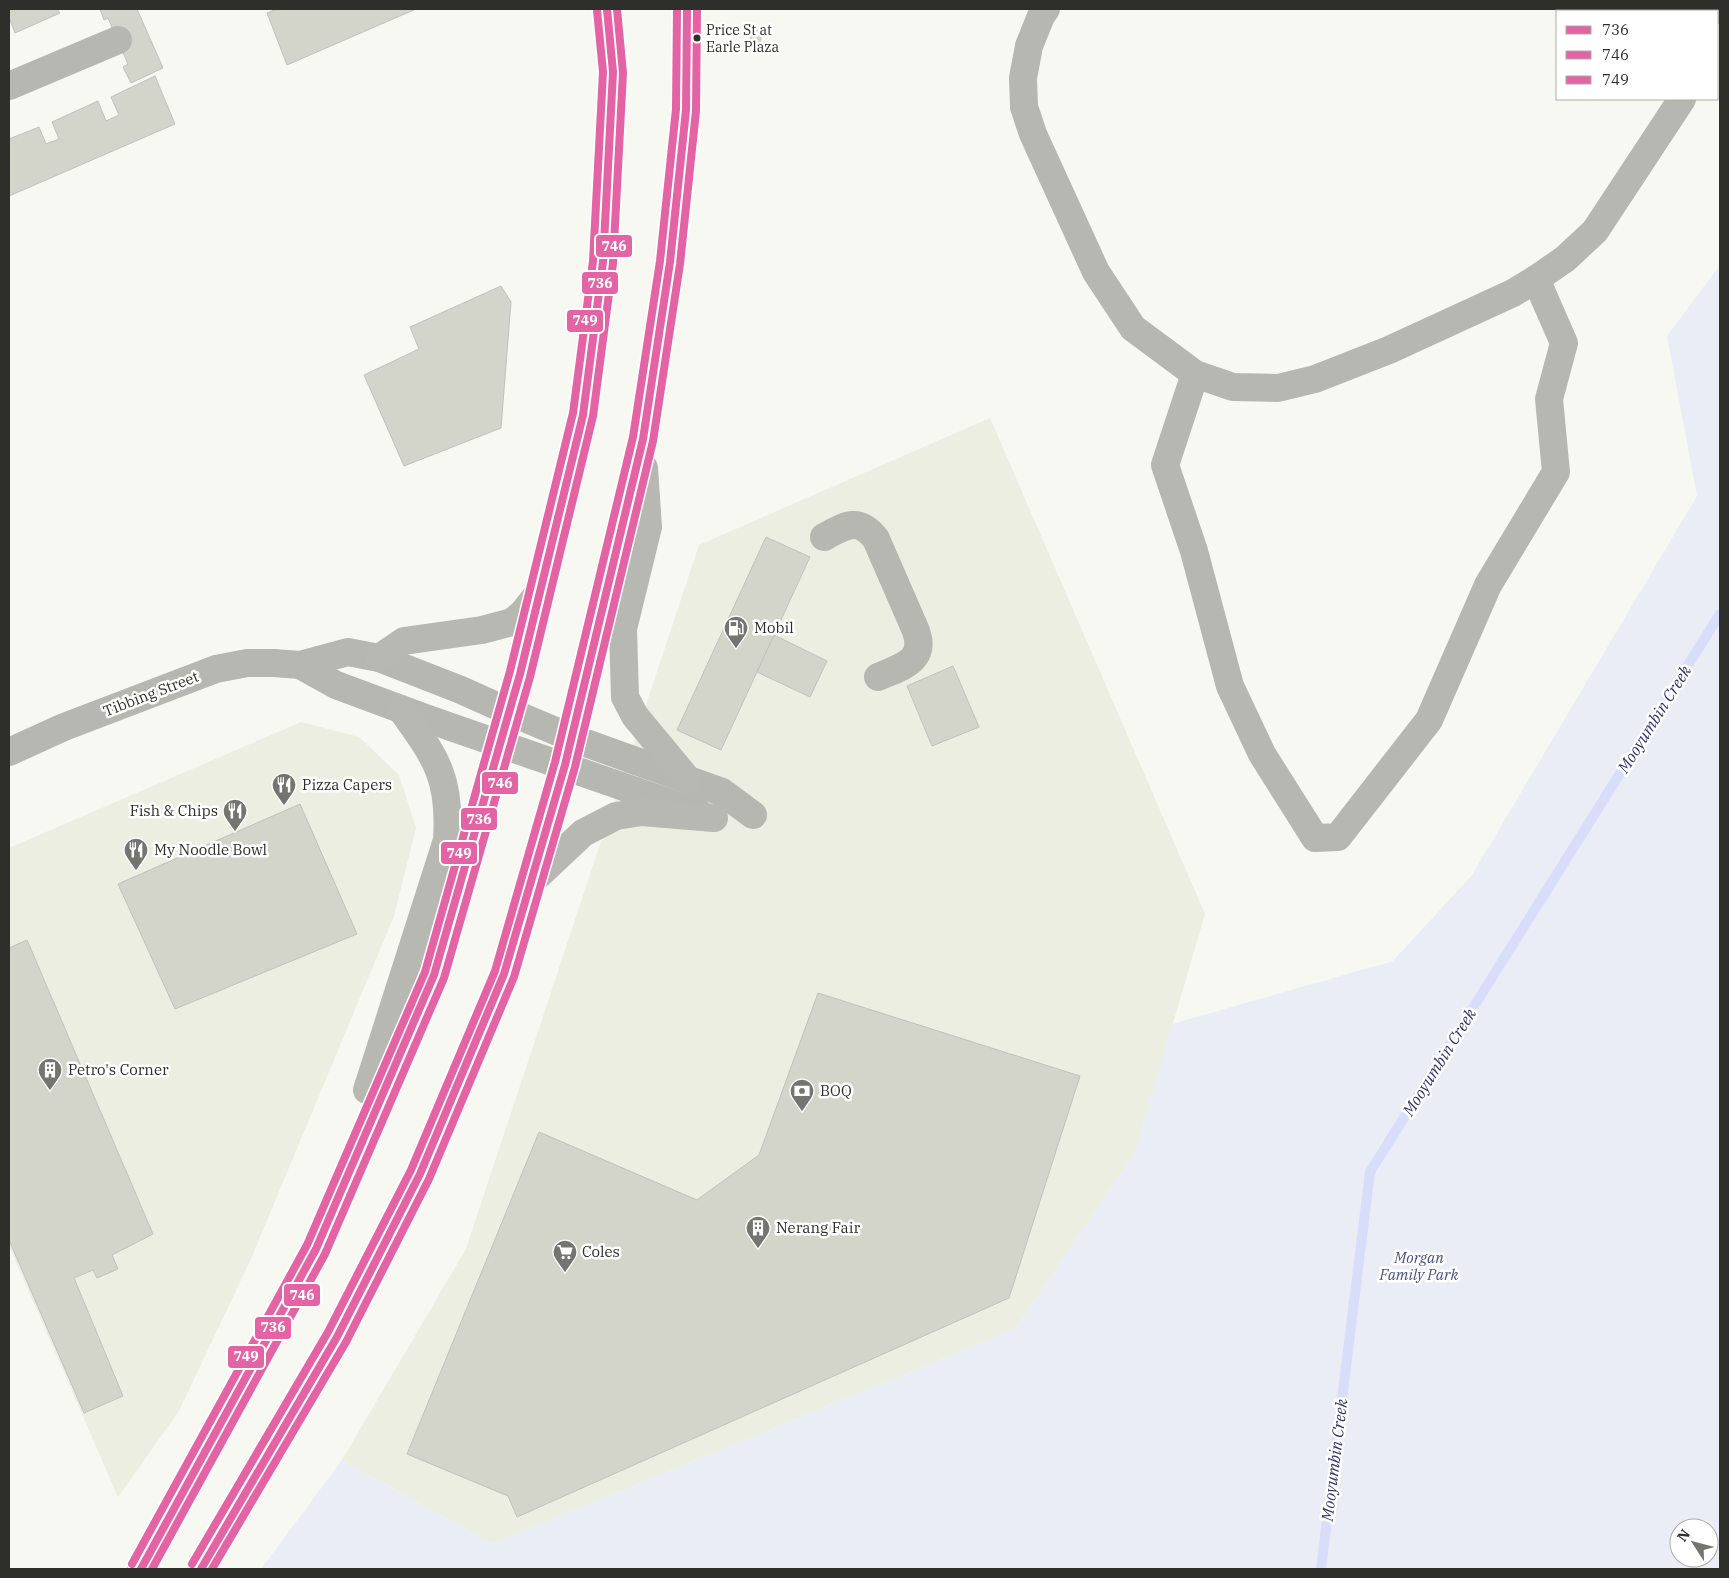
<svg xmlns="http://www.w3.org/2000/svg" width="1729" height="1578" viewBox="0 0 1729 1578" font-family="'IBM Plex Serif',serif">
<rect width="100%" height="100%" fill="#f7f8f2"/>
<g fill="#ebeee0">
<path d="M990 418 1205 914 1135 1153 1015 1329 492 1544 342 1460 466 1249 699 545Z"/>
<path d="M301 722 359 737 399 775 416 828 394 916 250 1261 179 1411 118 1497 9 1246V848Z"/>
</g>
<g fill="#ebedf6" fill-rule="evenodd">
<path d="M1567 9H1652L1650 11H1570Z"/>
<path d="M1720 265V1569H261L342 1460 492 1544 1015 1329 1135 1153 1172 1024 1393 961 1472 875 1697 496 1667 336ZM1679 1528H1709V1558H1679Z"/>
</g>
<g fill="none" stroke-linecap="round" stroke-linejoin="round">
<path stroke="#d8ddfa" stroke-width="10" d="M1321 1569 1370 1172 1720 614"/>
</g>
<g fill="#d3d5ca" stroke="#c1c1bd">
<path d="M9 9H57L60 13 15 33 9 18Z"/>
<path d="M100 9H137L163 68 131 83 123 67 128 64 108 18 104 20Z"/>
<path d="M277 9H416L287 65 267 13Z"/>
<path d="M752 29 762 30 759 53 749 51Z"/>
<path d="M155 76 175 124 9 196V139L39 127 46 144 59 139 52 122 98 101 106 121 119 115 111 97Z"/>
<path d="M501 286 511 302 501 428 404 466 364 375 419 349 410 327Z"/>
<path d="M766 537 810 557 721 750 677 730Z"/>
<path d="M774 635 827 661 810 697 757 672Z"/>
<path d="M953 666 979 727 932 746 907 686Z"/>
<path d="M300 804 357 934 175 1009 118 884Z"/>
<path d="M27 940 153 1234 112 1255 118 1269 97 1278 93 1270 74 1278 123 1396 84 1413 9 1240V948Z"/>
<path d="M818 993 1080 1076 1009 1298 517 1517 508 1496 407 1454 539 1132 697 1200 759 1155Z"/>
</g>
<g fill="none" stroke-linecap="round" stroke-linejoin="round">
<g stroke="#b5b7b0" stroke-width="28">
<path d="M1046 9 1041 16 1029 46 1023 78 1024 107 1033 134 1096 272 1133 328 1195 374 1233 387 1278 388 1315 379 1389 350 1513 293 1536 279 1565 259 1595 231 1682 99"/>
<path d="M1714 11 1715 9"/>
<path d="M9 86 118 40"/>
<path d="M1195 374 1165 465 1194 551 1230 686 1262 754 1315 838 1338 837 1429 720 1488 585 1556 472 1549 399 1564 343 1536 279"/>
<path d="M824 537C845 526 858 516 876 539L916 631C927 662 900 667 878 677"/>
<path d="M300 665 336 685 425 718 699 813"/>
<path d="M9 752 64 727 216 669 247 663H274L300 665 348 652 379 658 461 690 510 712 572 738 722 792 753 815"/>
</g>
<g stroke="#b7b8b1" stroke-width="28">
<path d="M644 468 648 527 623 629 625 697 635 716 688 780"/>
<path d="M379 658 404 641 482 630 512 622 522 614 538 594"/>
<path d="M532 881 583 833 616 816 642 812 714 818"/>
<path d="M367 1090 447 840C451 777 436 758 401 709"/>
<path d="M141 1569 316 1249 434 975 520 674 583 415 603 262 613 72 607 9"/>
<path d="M201 1569 337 1337 420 1174 504 974 565 765 643 439 670 262 686 110 687 9"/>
</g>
<defs>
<g id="bus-1">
<path d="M141 1569 316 1249 434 975 520 674 583 415 603 262 613 72 607 9"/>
<path d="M201 1569 337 1337 420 1174 504 974 565 765 643 439 670 262 686 110 687 9"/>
</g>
<g id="bus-2">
<path d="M152 1569 325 1254 444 978 530 677 593 416 613 263 623 73 617 9"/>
<path d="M212 1569 346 1342 429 1179 514 977 575 767 653 441 680 264 696 111 697 9"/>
</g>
<g id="bus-3">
<path d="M132 1564 307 1245 425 972 510 671 573 413 593 261 603 72 597 10"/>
<path d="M192 1564 328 1332 411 1170 495 971 555 762 633 437 660 261 676 109 677 9"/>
</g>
</defs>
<use href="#bus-1" stroke="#fff" stroke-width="11"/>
<use href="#bus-2" stroke="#fff" stroke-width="11"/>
<use href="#bus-3" stroke="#fff" stroke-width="11"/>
<use href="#bus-1" stroke="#e463a4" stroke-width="8"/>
<use href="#bus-2" stroke="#e463a4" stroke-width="8"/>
<use href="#bus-3" stroke="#e463a4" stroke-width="8"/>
</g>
<defs>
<symbol id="fuel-pin" viewBox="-11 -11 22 30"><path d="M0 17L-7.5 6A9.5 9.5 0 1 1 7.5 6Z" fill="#747571" stroke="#fff"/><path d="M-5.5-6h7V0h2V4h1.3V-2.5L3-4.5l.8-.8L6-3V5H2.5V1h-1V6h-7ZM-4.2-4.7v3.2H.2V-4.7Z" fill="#fff"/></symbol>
<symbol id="restaurant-pin" viewBox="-11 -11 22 30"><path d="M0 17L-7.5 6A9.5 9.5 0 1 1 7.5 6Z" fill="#747571" stroke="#fff"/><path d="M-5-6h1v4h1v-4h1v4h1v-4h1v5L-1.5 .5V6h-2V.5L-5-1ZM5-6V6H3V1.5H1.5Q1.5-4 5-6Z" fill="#fff"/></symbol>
<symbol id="building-pin" viewBox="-11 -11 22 30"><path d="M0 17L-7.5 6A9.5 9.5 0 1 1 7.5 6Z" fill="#747571" stroke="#fff"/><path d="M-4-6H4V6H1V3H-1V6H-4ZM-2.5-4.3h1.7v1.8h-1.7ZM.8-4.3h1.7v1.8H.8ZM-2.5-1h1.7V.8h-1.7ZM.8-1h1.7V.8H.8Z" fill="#fff"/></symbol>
<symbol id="bank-pin" viewBox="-11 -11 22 30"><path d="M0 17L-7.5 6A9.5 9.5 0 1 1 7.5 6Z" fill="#747571" stroke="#fff"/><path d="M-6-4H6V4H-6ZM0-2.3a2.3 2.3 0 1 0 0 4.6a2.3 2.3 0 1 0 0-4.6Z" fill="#fff"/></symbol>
<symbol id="supermarket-pin" viewBox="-11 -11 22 30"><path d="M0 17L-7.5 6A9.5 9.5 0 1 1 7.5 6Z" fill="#747571" stroke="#fff"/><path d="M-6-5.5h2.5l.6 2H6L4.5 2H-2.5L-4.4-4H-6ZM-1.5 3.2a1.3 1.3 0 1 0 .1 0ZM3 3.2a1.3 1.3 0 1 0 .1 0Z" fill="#fff"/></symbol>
</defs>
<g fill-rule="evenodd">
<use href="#fuel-pin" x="722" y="614" width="28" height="38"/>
<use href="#restaurant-pin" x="270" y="771" width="28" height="38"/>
<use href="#restaurant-pin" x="221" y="797" width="28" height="38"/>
<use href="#restaurant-pin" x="122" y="836" width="28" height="38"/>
<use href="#building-pin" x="36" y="1056" width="28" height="38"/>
<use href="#bank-pin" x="788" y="1077" width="28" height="38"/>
<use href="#building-pin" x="744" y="1214" width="28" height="38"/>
<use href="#supermarket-pin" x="551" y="1238" width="28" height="38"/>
</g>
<circle fill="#2e2f2b" stroke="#fff" stroke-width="2" cx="697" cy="38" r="4.5"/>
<g text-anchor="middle" stroke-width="5" stroke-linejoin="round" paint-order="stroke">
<g font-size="14" fill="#2e2f2b" stroke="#fff" text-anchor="start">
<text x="706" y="35">Price St at<tspan x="706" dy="17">Earle Plaza</tspan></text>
</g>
<g font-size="15" fill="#2e2f2b" stroke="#fff" text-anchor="start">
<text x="754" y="633">Mobil</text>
<text x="302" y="790">Pizza Capers</text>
<text x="218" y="816" text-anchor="end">Fish &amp; Chips</text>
<text x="154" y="855">My Noodle Bowl</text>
<text x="68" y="1075">Petro's Corner</text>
<text x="820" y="1096">BOQ</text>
<text x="776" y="1233">Nerang Fair</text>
<text x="582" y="1257">Coles</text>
</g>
<g font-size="15" fill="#2e2f2b" stroke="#fff">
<text transform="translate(151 694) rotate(-21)" y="5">Tibbing Street</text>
</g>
<g font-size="15" font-style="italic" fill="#4a4f87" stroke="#fff">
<text x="1419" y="1263">Morgan<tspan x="1419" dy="17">Family Park</tspan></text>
</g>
<g font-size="16" font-style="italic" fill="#31346a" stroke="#fff">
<text transform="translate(1654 719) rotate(-58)" y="6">Mooyumbin Creek</text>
<text transform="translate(1439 1062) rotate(-58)" y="6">Mooyumbin Creek</text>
<text transform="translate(1334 1460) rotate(-83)" y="6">Mooyumbin Creek</text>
</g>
</g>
<g stroke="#fff" stroke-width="2">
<rect x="595" y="234" width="38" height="24" rx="5" fill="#e463a4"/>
<rect x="581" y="271" width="38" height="24" rx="5" fill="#e463a4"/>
<rect x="566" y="309" width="38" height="24" rx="5" fill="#e463a4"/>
<rect x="481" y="771" width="38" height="24" rx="5" fill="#e463a4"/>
<rect x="460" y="807" width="38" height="24" rx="5" fill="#e463a4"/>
<rect x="440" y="841" width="38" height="24" rx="5" fill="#e463a4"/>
<rect x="283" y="1283" width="38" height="24" rx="5" fill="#e463a4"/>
<rect x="254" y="1316" width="38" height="24" rx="5" fill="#e463a4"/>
<rect x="227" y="1345" width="38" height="24" rx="5" fill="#e463a4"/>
</g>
<g font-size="14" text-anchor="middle" font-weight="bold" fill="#fff">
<text x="614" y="251">746</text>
<text x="600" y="288">736</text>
<text x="585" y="325">749</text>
<text x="500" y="788">746</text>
<text x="479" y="824">736</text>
<text x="459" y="858">749</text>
<text x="302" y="1300">746</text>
<text x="273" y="1332">736</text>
<text x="246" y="1361">749</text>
</g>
<rect width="1729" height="1578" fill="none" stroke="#2e2f2b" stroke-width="20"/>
<rect x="1556" y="10" width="162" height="90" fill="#ffffff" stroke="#abacaa"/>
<rect x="1566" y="26" width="25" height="8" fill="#e463a4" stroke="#abacaa"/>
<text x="1602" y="35" font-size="15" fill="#2e2f2b">736</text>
<rect x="1566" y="51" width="25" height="8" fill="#e463a4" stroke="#abacaa"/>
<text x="1602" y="60" font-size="15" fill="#2e2f2b">746</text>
<rect x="1566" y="76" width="25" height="8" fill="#e463a4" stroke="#abacaa"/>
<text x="1602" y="85" font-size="15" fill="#2e2f2b">749</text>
<g transform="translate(1694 1543) rotate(306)"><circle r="24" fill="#ffffff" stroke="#abacaa"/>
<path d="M0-4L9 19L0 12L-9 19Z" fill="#747571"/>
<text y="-8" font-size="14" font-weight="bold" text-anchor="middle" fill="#2e2f2b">N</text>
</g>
</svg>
